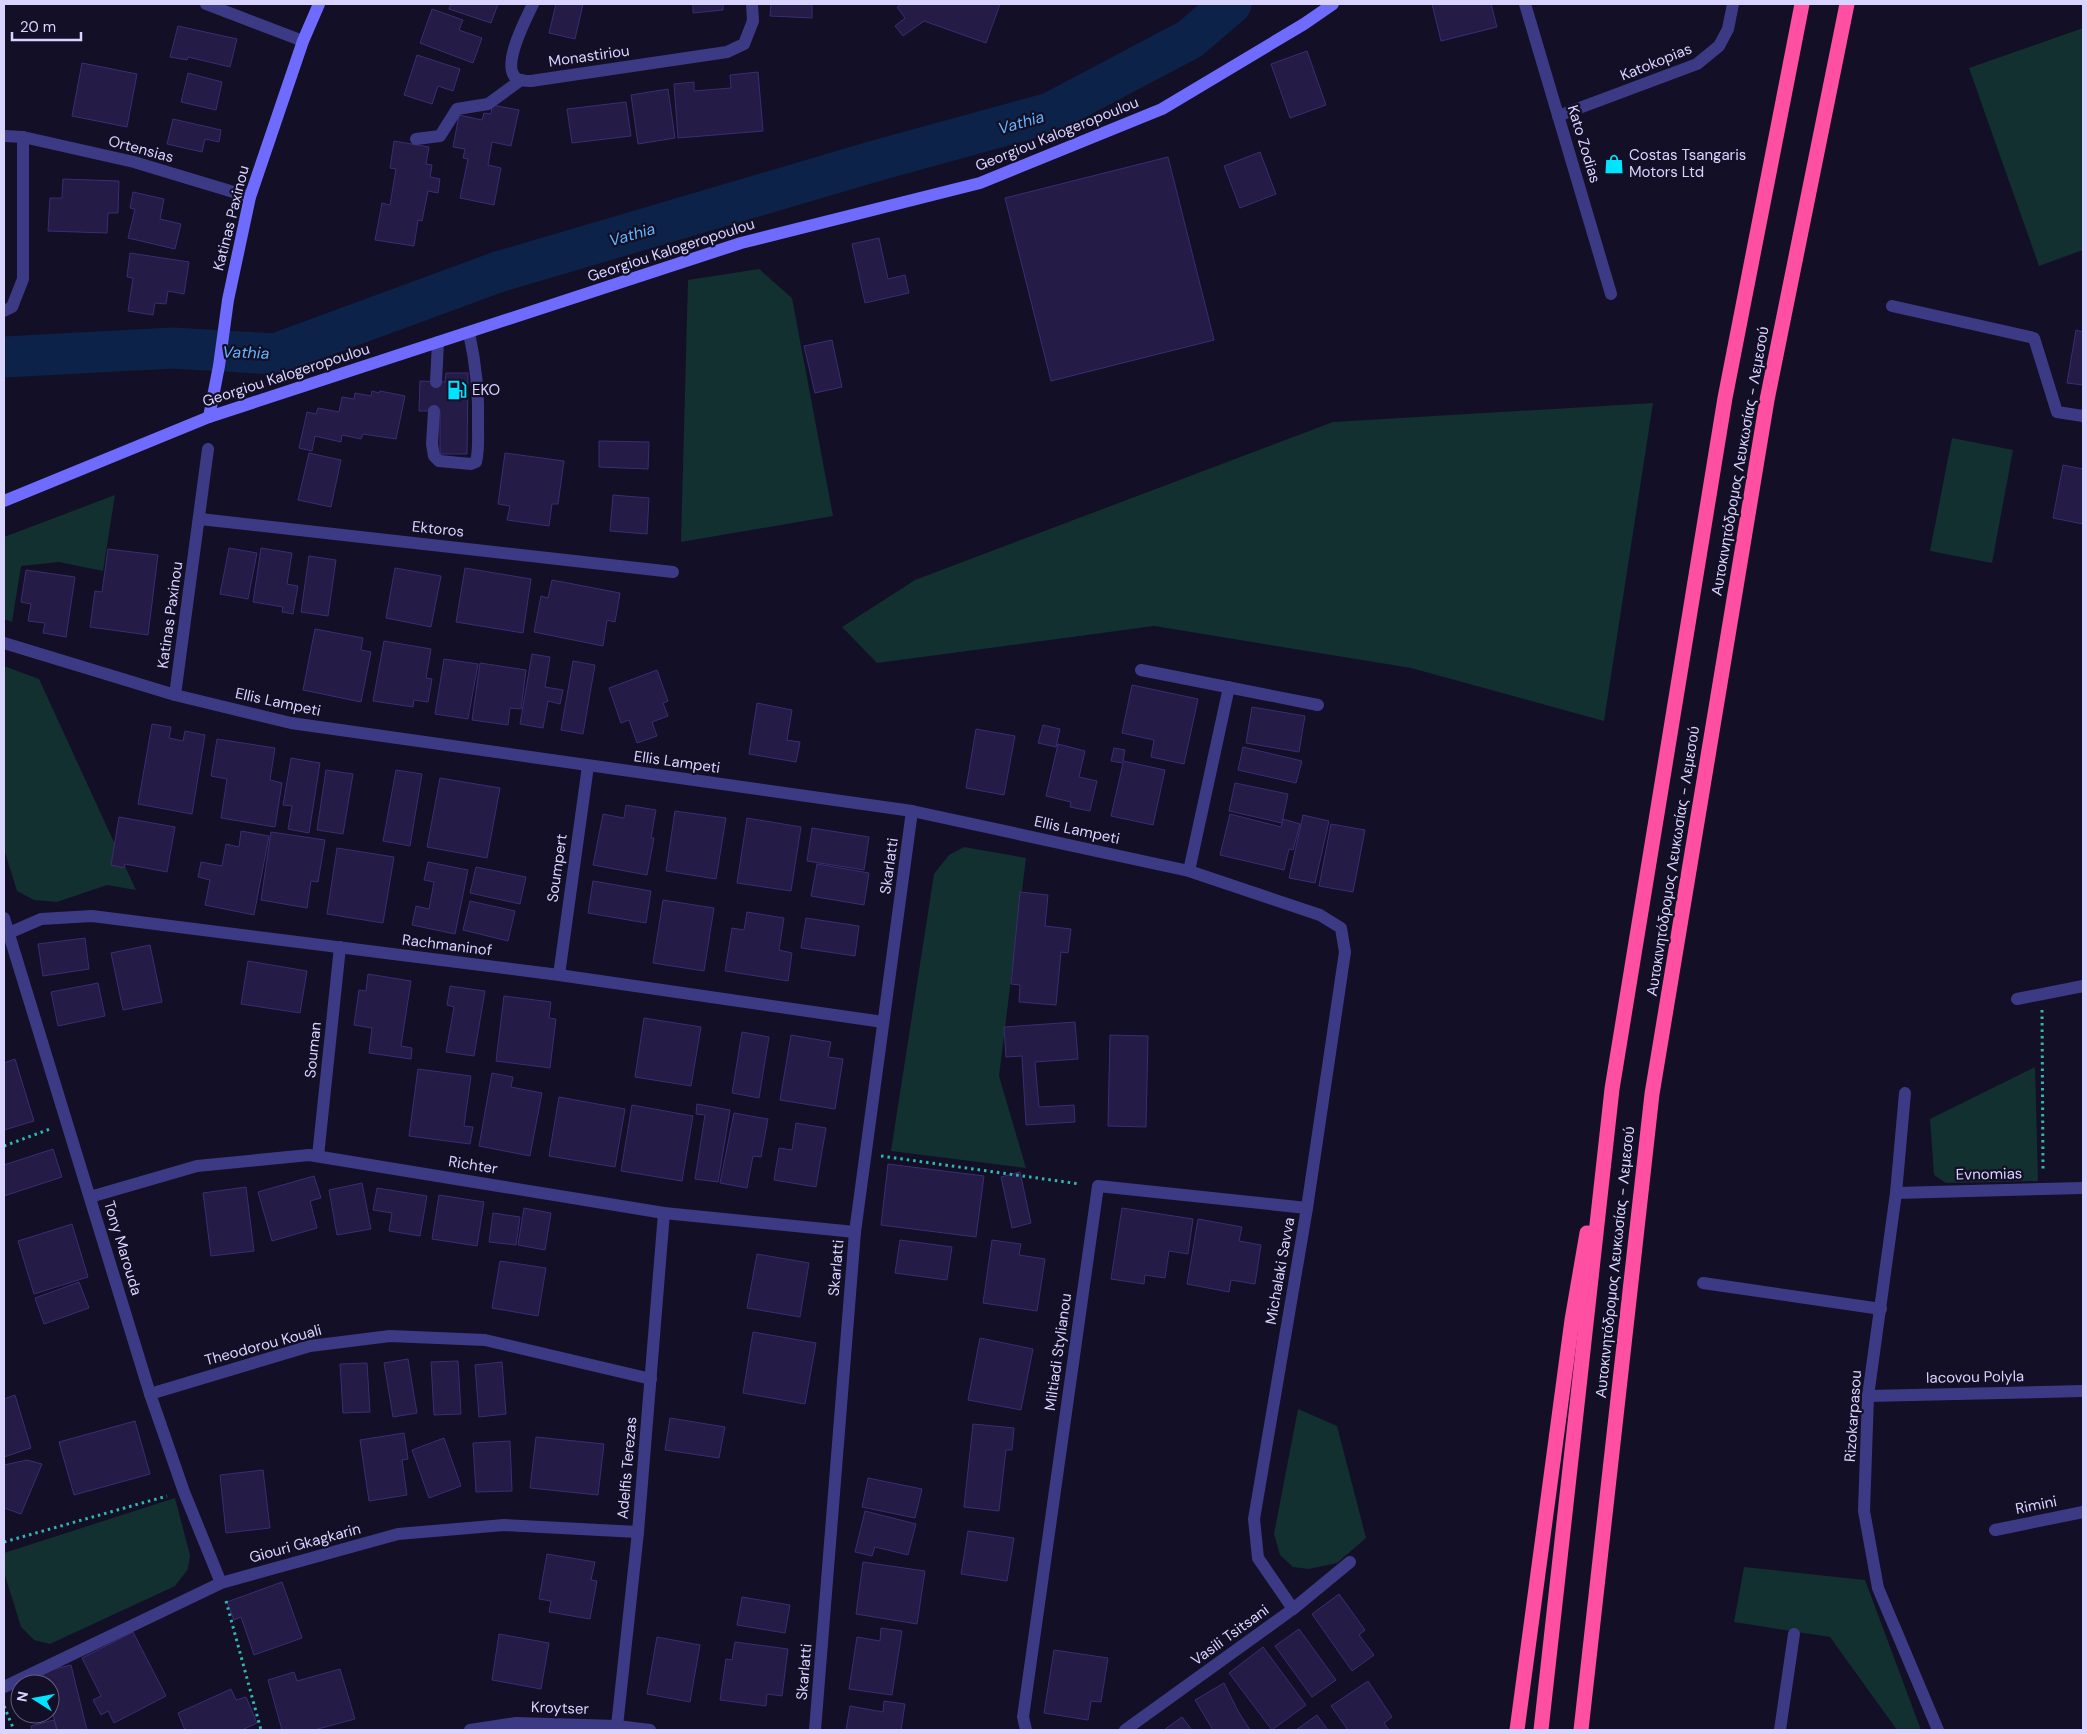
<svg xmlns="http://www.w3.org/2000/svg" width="2087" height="1734" viewBox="0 0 2087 1734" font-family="'DM Sans',sans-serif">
<rect width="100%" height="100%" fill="#130f26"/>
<g fill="#12302f">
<path d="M2083 28V250L2039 266 1969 68Z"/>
<path d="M759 269 792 298 833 516 681 542 688 280Z"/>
<path d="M1653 403 1604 721 1411 668 1154 626 877 663 842 627 915 580 1333 422Z"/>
<path d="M1952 438 2013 450 1992 563 1930 551Z"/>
<path d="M115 495 103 571 59 562 21 566 12 622 4 619V537Z"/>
<path d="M4 666 39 679 136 890 107 885 57 902 34 900 17 891 4 849Z"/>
<path d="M964 847 1026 858 999 1076 1026 1168 891 1151 934 874 949 855Z"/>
<path d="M2035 1067 2038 1181 1946 1183 1934 1175 1930 1119Z"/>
<path d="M1298 1409 1337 1426 1366 1538 1337 1563 1309 1569 1293 1567 1280 1555 1274 1534Z"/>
<path d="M175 1498 190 1555 188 1569 175 1586 50 1644 34 1640 21 1627 4 1572V1553Z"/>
<path d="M1744 1567 1865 1580 1921 1730H1897L1830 1637 1734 1622Z"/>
</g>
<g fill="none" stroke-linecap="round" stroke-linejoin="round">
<path stroke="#0c2248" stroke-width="41" d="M4 357 173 348 275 354 498 272 875 161 1050 113 1190 39 1231 4"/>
</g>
<g fill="#241b47" stroke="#3b2d73">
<path d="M451 4H498L491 23 449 9Z"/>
<path d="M556 4H583L575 39 549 33Z"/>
<path d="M693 4H723V10L693 13Z"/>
<path d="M771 4H812V18L770 16Z"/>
<path d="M902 4H1000L986 43 924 21 903 36 895 26 905 18 897 7Z"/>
<path d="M1432 4H1491L1497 27 1441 41Z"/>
<path d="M432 9 463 20 459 30 482 38 473 63 420 43Z"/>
<path d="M178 26 237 39 230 67 188 57 187 60 170 57Z"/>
<path d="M1307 51 1326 105 1290 118 1271 64Z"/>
<path d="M417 55 460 69 453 91 438 86 432 104 404 95Z"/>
<path d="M82 63 137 74 127 127 72 116Z"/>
<path d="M758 72 763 131 678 138 674 84 694 82V91L731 88 730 75Z"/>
<path d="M188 73 222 82 216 110 181 102Z"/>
<path d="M668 89 675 138 638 144 631 95Z"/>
<path d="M626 102 631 136 572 143 567 109Z"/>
<path d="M492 105 519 110 511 146 492 142 488 165 501 168 494 205 460 198 468 159 463 158 465 149 453 147 459 115 482 120 484 113 491 114Z"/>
<path d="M173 119 221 130 219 142 205 139 202 152 167 144Z"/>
<path d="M394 141 429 147 426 164 432 165 430 177 440 179 438 193 428 191 422 221 418 220 414 246 375 240 382 203 390 205 396 169 390 168Z"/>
<path d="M1260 152 1276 194 1240 208 1224 166Z"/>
<path d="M1168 157 1214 340 1051 381 1005 198Z"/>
<path d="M63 179 119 181 118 213H108L107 233 48 231 50 198H62Z"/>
<path d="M133 192 164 199 160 219 181 224 175 249 128 238 135 209 130 208Z"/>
<path d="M879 238 888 279 905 275 909 293 865 303 852 244Z"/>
<path d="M130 253 189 262 184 294 168 291 166 304 155 303 153 315 128 311 133 278 127 277Z"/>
<path d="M2076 330 2083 332V385L2067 383Z"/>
<path d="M832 340 842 387 815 393 804 346Z"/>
<path d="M446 373H468L467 454H440V411H419L420 381 445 382Z"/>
<path d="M372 391 379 393 380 391 405 396 396 439 363 434 361 439 342 435 341 442 315 436 312 451 299 448 307 412 316 414 318 408 339 412 342 397 354 399 355 393 371 396Z"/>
<path d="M599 441 649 442 648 469 599 467Z"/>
<path d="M309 453 341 460 331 507 298 500Z"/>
<path d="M505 453 564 461 558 504H552L549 526 507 520 510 506 498 504Z"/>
<path d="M2063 465 2083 469V524L2053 518Z"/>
<path d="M613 495 649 498 647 534 610 531Z"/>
<path d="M229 548 257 553 248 599 220 594Z"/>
<path d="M261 548 292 553 287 584 298 586 293 614 282 612 283 607 253 602Z"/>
<path d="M108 549 158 555 148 635 90 627 95 591 102 592Z"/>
<path d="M309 556 336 560 328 616 301 612Z"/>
<path d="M395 568 441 576 431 627 386 618Z"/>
<path d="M465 568 531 579 523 633 456 622Z"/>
<path d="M26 570 75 577 66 637 43 633 45 623 28 621 31 604 21 602Z"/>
<path d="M552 580 620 593 615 622 607 620 603 646 534 632 541 596 548 598Z"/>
<path d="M315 629 363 638 361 650 371 652 361 702 303 690Z"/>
<path d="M384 641 431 649 426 678 432 679 428 702 414 700 413 707 373 701Z"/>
<path d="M532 654 550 657 545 687 563 690 560 704 548 701 543 728 520 724Z"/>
<path d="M444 659 478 664 468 719 435 714Z"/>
<path d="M573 661 595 665 583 734 561 730Z"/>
<path d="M480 663 526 670 521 709 510 708 508 725 472 720Z"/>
<path d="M657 670 668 701 663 703 668 716 652 722 657 736 637 743 629 720 621 723 609 688Z"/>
<path d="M1132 685 1198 699 1184 764 1151 757 1154 740 1122 733Z"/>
<path d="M757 703 792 710 787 740 800 742 796 762 749 754Z"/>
<path d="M1252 707 1305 716 1299 752 1246 743Z"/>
<path d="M152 724 171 727 169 738 183 741 185 731 205 735 192 814 138 804Z"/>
<path d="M1043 725 1060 729 1056 747 1038 743Z"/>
<path d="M976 729 1015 736 1004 795 966 788Z"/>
<path d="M217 739 275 748 270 780 282 783 275 827 221 818 227 779 211 776Z"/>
<path d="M1058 744 1085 751 1079 777 1097 781 1090 811 1070 807 1071 802 1046 796Z"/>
<path d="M1243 747 1302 761 1296 783 1238 770Z"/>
<path d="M1114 748 1125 750 1123 761 1165 770 1153 825 1111 816 1123 763 1111 761Z"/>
<path d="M291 758 320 763 309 833 288 829 292 806 283 805Z"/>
<path d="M326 770 353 774 343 834 317 830Z"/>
<path d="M396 770 422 774 410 846 383 841Z"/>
<path d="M440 778 500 788 487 858 427 847Z"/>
<path d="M1235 783 1288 794 1282 823 1229 811Z"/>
<path d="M626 805 656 810 651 838H654L647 875 593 865 603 814 624 818Z"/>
<path d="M675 811 726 818 716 879 666 871Z"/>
<path d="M1230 814 1281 827 1283 819 1300 824 1293 850 1289 849 1284 870 1220 855Z"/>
<path d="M1303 815 1329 821 1315 883 1289 878Z"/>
<path d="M119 817 175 827 167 872 125 864 124 868 111 865Z"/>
<path d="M747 818 801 827 791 891 737 883Z"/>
<path d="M1331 824 1365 830 1353 892 1319 886Z"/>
<path d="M812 828 869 837 864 870 807 861Z"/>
<path d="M241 831 269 836 254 915 205 905 210 880 198 877 201 862 222 866 226 844 239 847Z"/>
<path d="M271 832 325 840 318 882 311 881 307 908 261 900Z"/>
<path d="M337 848 394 857 383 923 327 914Z"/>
<path d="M428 862 468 870 455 934 412 925 416 906 429 909 434 882 424 880Z"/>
<path d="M817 864 869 873 864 905 811 896Z"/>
<path d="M476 867 526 877 520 904 470 893Z"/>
<path d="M593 881 651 891 646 923 588 913Z"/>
<path d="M1020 892 1048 895 1045 926 1071 929 1068 953 1061 952 1056 1005 1019 1002 1020 985 1011 984Z"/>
<path d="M663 900 714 908 704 971 653 963Z"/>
<path d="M470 901 515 911 508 941 463 930Z"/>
<path d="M747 912 784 918 779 950 792 953 788 981 725 971 732 928 744 930Z"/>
<path d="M806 918 859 926 855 956 801 948Z"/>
<path d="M85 938 89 969 43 976 38 944Z"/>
<path d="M150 945 162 1002 123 1010 111 953Z"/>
<path d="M248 961 307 971 300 1013 241 1004Z"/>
<path d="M368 974 411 981 401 1046 412 1048 411 1059 369 1053 372 1028 354 1025 359 990 366 991Z"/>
<path d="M98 983 105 1016 58 1026 51 992Z"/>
<path d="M450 986 485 991 474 1056 446 1052 454 1007 447 1005Z"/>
<path d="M504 996 551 1002 549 1018 556 1019 550 1068 496 1061Z"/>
<path d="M644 1018 701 1027 691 1086 635 1077Z"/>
<path d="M1075 1022 1078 1059 1035 1062 1039 1107 1074 1105 1075 1122 1026 1125 1022 1056 1006 1057 1004 1027Z"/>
<path d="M742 1032 769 1037 759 1098 732 1093Z"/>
<path d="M791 1035 831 1042 828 1057 843 1059 835 1109 780 1100Z"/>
<path d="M1110 1035 1148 1036 1146 1127 1108 1126Z"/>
<path d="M15 1059 34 1121 4 1130V1063Z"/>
<path d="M418 1069 471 1076 464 1126 473 1127 470 1144 409 1136Z"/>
<path d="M492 1073 513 1077 511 1087 542 1093 530 1156 479 1146Z"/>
<path d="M559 1097 625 1109 615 1167 549 1156Z"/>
<path d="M697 1104 730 1110 718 1182 695 1179 705 1115 696 1114Z"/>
<path d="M632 1105 693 1116 682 1181 621 1171Z"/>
<path d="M734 1113 768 1119 761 1157 753 1156 747 1188 720 1183Z"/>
<path d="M796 1123 826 1128 816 1187 774 1180 779 1148 792 1150Z"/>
<path d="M53 1149 62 1177 4 1196V1165Z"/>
<path d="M888 1164 984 1176 976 1237 881 1225Z"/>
<path d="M1020 1172 1031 1223 1012 1228 1001 1177Z"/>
<path d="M314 1176 321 1198 310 1201 317 1228 272 1241 258 1192Z"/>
<path d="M362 1183 371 1229 337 1235 329 1190Z"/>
<path d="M246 1187 254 1251 211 1256 203 1193Z"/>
<path d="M377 1188 427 1196 420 1236 389 1231 392 1213 373 1210Z"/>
<path d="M439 1195 484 1202 477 1246 432 1239Z"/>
<path d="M524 1208 551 1213 545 1250 518 1245Z"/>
<path d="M1122 1208 1193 1219 1188 1254 1169 1251 1165 1278 1145 1275 1144 1284 1111 1279Z"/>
<path d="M493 1213 520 1217 516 1245 489 1242Z"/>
<path d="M1198 1219 1242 1227 1239 1241 1261 1245 1255 1284 1231 1280 1229 1292 1187 1284Z"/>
<path d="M72 1224 88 1277 34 1294 18 1241Z"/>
<path d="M900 1240 952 1247 947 1280 895 1273Z"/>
<path d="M992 1240 1021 1244 1019 1255 1045 1259 1037 1311 983 1303Z"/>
<path d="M757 1254 809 1263 800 1317 747 1308Z"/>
<path d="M500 1261 546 1268 538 1316 492 1308Z"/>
<path d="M79 1282 89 1308 44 1324 35 1298Z"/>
<path d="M753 1332 816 1343 805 1404 743 1393Z"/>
<path d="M980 1338 1033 1349 1021 1410 968 1400Z"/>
<path d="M408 1359 417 1413 393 1417 384 1363Z"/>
<path d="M458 1361 461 1414 434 1415 431 1362Z"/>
<path d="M502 1362 506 1414 479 1417 475 1365Z"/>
<path d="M367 1363 370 1412 343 1413 340 1364Z"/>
<path d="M15 1395 31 1448 4 1457V1399Z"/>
<path d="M670 1418 725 1427 719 1458 665 1450Z"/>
<path d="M135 1421 150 1474 74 1495 59 1442Z"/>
<path d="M973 1424 1014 1428 1012 1450H1006L999 1511 964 1507Z"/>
<path d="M404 1433 408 1459 402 1460 407 1495 369 1501 360 1440Z"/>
<path d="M536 1437 604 1444 598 1495 530 1488Z"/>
<path d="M444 1438 461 1486 429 1498 412 1450Z"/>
<path d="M510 1441 512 1491 476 1492 473 1443Z"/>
<path d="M27 1460 42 1464 21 1514 4 1508V1465Z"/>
<path d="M263 1470 270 1528 226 1533 220 1475Z"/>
<path d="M868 1478 922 1489 915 1518 862 1507Z"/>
<path d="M865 1511 916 1524 908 1555 875 1547 872 1556 855 1552Z"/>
<path d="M968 1531 1014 1538 1007 1581 961 1574Z"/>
<path d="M547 1554 595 1562 591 1580 597 1581 590 1619 549 1612 551 1601 539 1599Z"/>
<path d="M863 1562 925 1571 917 1624 856 1614Z"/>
<path d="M282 1582 302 1638 254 1655 241 1617 234 1620 227 1602Z"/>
<path d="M1339 1594 1365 1630 1359 1635 1374 1655 1352 1671 1312 1614Z"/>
<path d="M742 1597 790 1605 785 1633 737 1625Z"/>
<path d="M881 1628 902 1631 892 1695 849 1689 857 1637 880 1641Z"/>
<path d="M1299 1629 1336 1680 1312 1697 1275 1646Z"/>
<path d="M133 1632 166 1696 114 1723 108 1711 101 1715 93 1700 101 1696 82 1658Z"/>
<path d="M499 1634 549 1643 541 1689 492 1680Z"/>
<path d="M657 1637 700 1645 690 1702 647 1694Z"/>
<path d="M735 1642 788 1649 782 1696 767 1694 766 1706 720 1700 726 1659 732 1660Z"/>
<path d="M1263 1647 1306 1705 1272 1730 1229 1673Z"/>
<path d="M1054 1650 1108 1658 1101 1702 1091 1701 1088 1720 1044 1713Z"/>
<path d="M71 1665 87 1730H57L50 1703V1684H45L42 1672Z"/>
<path d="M340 1669 355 1719 314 1730H282L268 1680 294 1672 297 1681Z"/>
<path d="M1368 1681 1392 1717 1384 1723 1389 1730H1348L1331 1706Z"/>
<path d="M1224 1683 1238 1711 1250 1730H1213L1195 1700Z"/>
<path d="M231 1689 236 1700 246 1697 257 1723 242 1730H185L178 1713Z"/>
<path d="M884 1701 905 1704 901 1730H846L850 1706 883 1712Z"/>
<path d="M1317 1715 1328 1730H1296Z"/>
<path d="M1182 1717 1192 1730H1164Z"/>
<path d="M54 1720 57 1730H32L31 1726Z"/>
</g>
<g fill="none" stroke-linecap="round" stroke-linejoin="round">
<g stroke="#2fb8b0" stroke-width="3" stroke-dasharray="2.5 4" stroke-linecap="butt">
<path d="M2042 1010 2043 1171"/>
<path d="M4 1146 50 1129"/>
<path d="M881 1156 1080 1184"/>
<path d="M4 1542 167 1496"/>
<path d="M226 1601 261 1730"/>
<path d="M4 1706 14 1730"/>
</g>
<g stroke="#3d3a85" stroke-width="12">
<path d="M416 139 440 136 457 109 488 104 521 80"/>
<path d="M1892 306 2034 338 2057 412 2083 416"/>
<path d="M436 382 438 342"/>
<path d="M434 411 432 444 434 456 439 461 471 464 476 462C479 450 478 438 478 426 479 394 476 364 469 333"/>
<path d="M1141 670 1318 705"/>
</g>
<g stroke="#3d3a85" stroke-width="12">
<path d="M206 4 303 41"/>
<path d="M533 4C526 19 501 65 516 78 520 81 526 81 531 81L727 52 744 44 753 21 752 4"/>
<path d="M1525 4 1611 294"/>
<path d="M1558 116 1697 64 1719 46 1728 29 1733 4"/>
<path d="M4 136 23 137 134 162 250 197"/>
<path d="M4 311 12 307 23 279V137"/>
<path d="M200 519 673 572"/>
<path d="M4 643 175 695 291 723 912 811 1189 871 1320 915 1341 928 1345 952 1307 1208 1254 1519 1258 1558 1293 1609"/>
<path d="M175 695 208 449"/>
<path d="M1189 871 1229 687"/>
<path d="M4 918 150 1394 184 1492 221 1583"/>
<path d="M9 933 41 919 92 916 559 975 883 1022"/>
<path d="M559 975 588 766"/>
<path d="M2017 999 2083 986"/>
<path d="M1905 1093 1896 1193 1868 1396 1864 1511 1878 1588 1938 1730"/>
<path d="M318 1156 340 947"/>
<path d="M1896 1193 2083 1188"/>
<path d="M90 1197 197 1166 309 1155 664 1213 855 1232"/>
<path d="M1703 1283 1881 1309"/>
<path d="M150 1394 310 1346 390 1336 485 1340 651 1379"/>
<path d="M1868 1396 2083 1391"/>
<path d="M1995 1530 2083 1512"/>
<path d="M4 1687 221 1583 398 1534 504 1525 638 1532"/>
<path d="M617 1726 638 1532 664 1213"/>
<path d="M470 1730 516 1723 617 1726 650 1730"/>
<path d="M815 1730 855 1232 912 811"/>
<path d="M1026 1730 1023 1717 1098 1186 1307 1208"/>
<path d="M1125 1730 1293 1609 1350 1562"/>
<path d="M1780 1730 1794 1634"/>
</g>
<g stroke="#6f6bff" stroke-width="12">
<path d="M209 417 219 366 228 300 250 197 303 41 319 4"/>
<path d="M4 501 209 417 741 243 980 183 1162 109 1304 24 1333 4"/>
</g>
<g stroke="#ff4fa3" stroke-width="15">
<path d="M1517 1730 1572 1320 1587 1233"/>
<path d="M1541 1730 1612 1089 1725 398 1802 4"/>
<path d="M1581 1730 1652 1094 1767 400 1847 4"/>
</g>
</g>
<defs>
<symbol id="shop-bare" viewBox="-9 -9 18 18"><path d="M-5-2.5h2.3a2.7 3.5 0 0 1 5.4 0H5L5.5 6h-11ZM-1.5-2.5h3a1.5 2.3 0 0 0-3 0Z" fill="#00e5ff" stroke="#130f26" stroke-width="2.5" paint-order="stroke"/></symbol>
<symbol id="fuel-bare" viewBox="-9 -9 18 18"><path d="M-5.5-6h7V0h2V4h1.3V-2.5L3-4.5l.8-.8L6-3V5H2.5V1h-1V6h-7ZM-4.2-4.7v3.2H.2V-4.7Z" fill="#00e5ff" stroke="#130f26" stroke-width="2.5" paint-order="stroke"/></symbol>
</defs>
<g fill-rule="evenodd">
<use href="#shop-bare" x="1600" y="150" width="28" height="28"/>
<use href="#fuel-bare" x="443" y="376" width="28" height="28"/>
</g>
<g text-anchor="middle" stroke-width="4.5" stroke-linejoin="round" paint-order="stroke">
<g font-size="15" fill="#d9d4ff" stroke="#130f26">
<text transform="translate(589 56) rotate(-8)" y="5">Monastiriou</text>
<text transform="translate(1656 62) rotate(-22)" y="5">Katokopias</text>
<text transform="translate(1057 134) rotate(-22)" y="5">Georgiou Kalogeropoulou</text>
<text transform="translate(1584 144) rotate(73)" y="5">Kato Zodias</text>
<text transform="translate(141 149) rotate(15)" y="5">Ortensias</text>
<text transform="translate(231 218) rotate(-76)" y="5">Katinas Paxinou</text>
<text transform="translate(671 250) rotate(-18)" y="5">Georgiou Kalogeropoulou</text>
<text transform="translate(286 375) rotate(-18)" y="5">Georgiou Kalogeropoulou</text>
<text transform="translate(1740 461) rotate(-80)" y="5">Αυτοκινητόδρομος Λευκωσίας - Λεμεσού</text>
<text transform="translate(438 529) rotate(6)" y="5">Ektoros</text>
<text transform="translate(170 615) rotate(-82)" y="5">Katinas Paxinou</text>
<text transform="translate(278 702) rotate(12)" y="5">Ellis Lampeti</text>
<text transform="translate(677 762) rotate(8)" y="5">Ellis Lampeti</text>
<text transform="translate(1077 830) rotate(12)" y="5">Ellis Lampeti</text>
<text transform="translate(1673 861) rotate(-81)" y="5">Αυτοκινητόδρομος Λευκωσίας - Λεμεσού</text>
<text transform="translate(889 866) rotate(-82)" y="5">Skarlatti</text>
<text transform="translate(557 868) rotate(-82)" y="5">Soumpert</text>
<text transform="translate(447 945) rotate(7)" y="5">Rachmaninof</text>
<text transform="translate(313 1050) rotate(-84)" y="5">Souman</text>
<text transform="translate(473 1165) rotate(9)" y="5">Richter</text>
<text transform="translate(1989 1174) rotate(-1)" y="5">Evnomias</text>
<text transform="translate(123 1248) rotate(73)" y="5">Tony Marouda</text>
<text transform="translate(1615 1262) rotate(-84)" y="5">Αυτοκινητόδρομος Λευκωσίας - Λεμεσού</text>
<text transform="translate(836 1268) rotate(-85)" y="5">Skarlatti</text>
<text transform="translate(1280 1271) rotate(-80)" y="5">Michalaki Savva</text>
<text transform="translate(263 1345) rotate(-15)" y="5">Theodorou Kouali</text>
<text transform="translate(1058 1352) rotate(-82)" y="5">Miltiadi Stylianou</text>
<text transform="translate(1975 1377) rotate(-1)" y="5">Iacovou Polyla</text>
<text transform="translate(1853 1416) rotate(-86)" y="5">Rizokarpasou</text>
<text transform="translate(627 1468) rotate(-85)" y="5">Adelfis Terezas</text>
<text transform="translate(2036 1505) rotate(-11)" y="5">Rimini</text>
<text transform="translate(305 1543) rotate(-15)" y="5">Giouri Gkagkarin</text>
<text transform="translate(1230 1635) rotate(-36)" y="5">Vasili Tsitsani</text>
<text transform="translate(804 1672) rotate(-85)" y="5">Skarlatti</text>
<text transform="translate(560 1708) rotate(2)" y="5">Kroytser</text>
</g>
<g font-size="15" fill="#d9d4ff" stroke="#130f26" text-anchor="start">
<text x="1629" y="160">Costas Tsangaris<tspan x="1629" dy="17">Motors Ltd</tspan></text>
<text x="472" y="395">EKO</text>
</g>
<g font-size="16" font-style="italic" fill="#62b6ff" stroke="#130f26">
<text transform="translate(1021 122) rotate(-16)" y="6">Vathia</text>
<text transform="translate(632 234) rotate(-16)" y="6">Vathia</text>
<text transform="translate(246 352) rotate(2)" y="6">Vathia</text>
</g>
</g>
<rect width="2087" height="1734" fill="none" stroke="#d9d4ff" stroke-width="10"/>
<g transform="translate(35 1699) rotate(281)"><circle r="24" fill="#130f26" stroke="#625e7d"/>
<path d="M0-4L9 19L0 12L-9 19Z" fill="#00e5ff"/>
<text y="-8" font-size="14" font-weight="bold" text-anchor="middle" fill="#d9d4ff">N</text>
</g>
<path d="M12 32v8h69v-8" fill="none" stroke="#d9d4ff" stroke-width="2.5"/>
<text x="20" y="32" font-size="15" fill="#d9d4ff" stroke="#130f26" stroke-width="4" paint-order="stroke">20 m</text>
</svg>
